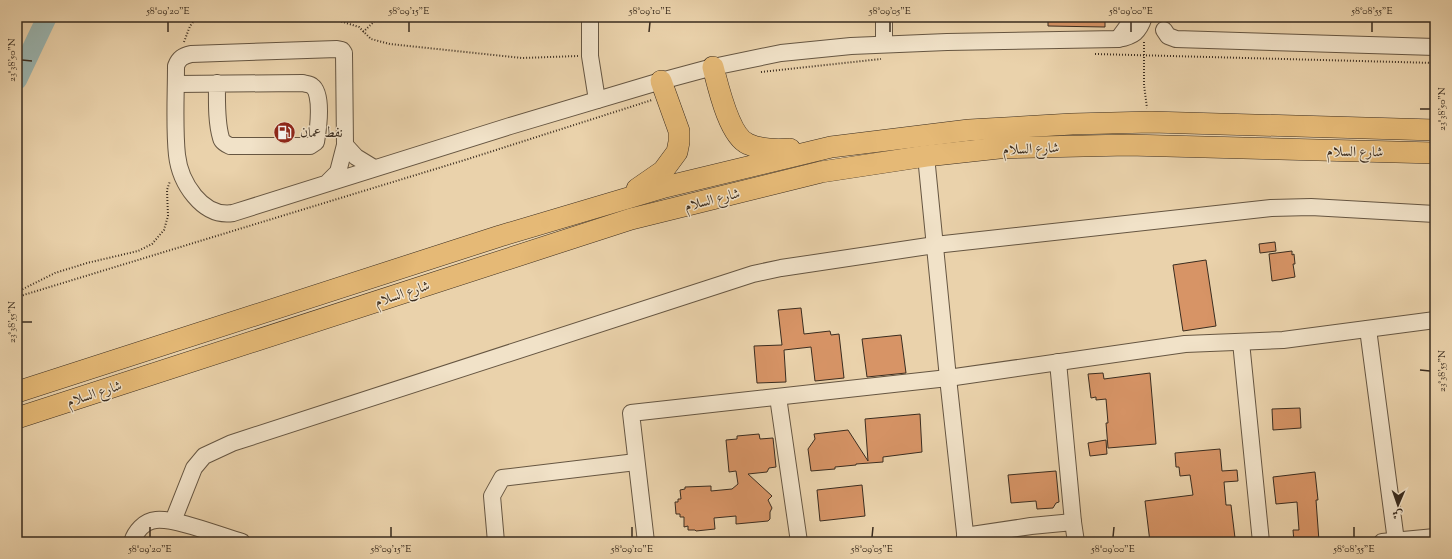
<svg xmlns="http://www.w3.org/2000/svg" width="1452" height="559" viewBox="0 0 1452 559" font-family="'Sorts Mill Goudy',Amiri,serif">
<rect width="100%" height="100%" fill="#ead2ab"/>
<filter id="stains"><feTurbulence type="fractalNoise" baseFrequency=".005" numOctaves="4"/><feColorMatrix values="0 0 0 0 .2 0 0 0 0 .09 0 0 0 0 .02 0 0 0 .5 -.17"/></filter>
<radialGradient id="worn" r=".72"><stop offset=".6" stop-color="#630" stop-opacity="0"/><stop offset="1" stop-color="#630" stop-opacity=".3"/></radialGradient>
<g fill="none" stroke-linecap="round" stroke-linejoin="round">
<path stroke="#9ab6b2" stroke-width="20" d="M17 80 47 17"/>
</g>
<g fill="#d79466" stroke="#3a2c1f">
<path d="M1048 17H1105V27L1048 26Z"/>
<path d="M1275 242 1276 251 1260 253 1259 244Z"/>
<path d="M1292 251V255L1294 254 1295 264H1293L1295 277 1272 281 1269 254Z"/>
<path d="M1206 260 1216 326 1183 331 1173 265Z"/>
<path d="M801 308 804 334 830 331 831 335 839 334 844 378 815 381 811 347 784 350 786 382 757 383 754 346 782 345 778 310Z"/>
<path d="M901 335 906 373 867 377 862 339Z"/>
<path d="M1103 373 1104 379 1150 373 1156 444 1108 448 1106 423H1108L1106 399 1096 400V397L1091 398 1088 374Z"/>
<path d="M1300 408 1301 428 1273 430 1272 409Z"/>
<path d="M920 414 922 452 883 457V462L856 464V465L835 467V469L811 471 808 449 815 439 814 434 848 430 868 461 865 419Z"/>
<path d="M759 434 760 439 773 438 776 467 769 468 767 472 748 474 772 496 768 500 772 508 770 512V519L768 521 736 524V516L714 518 715 529 696 531 695 530H688V526L684 527V517H680V514H676L675 502H678V499H681L680 490 685 489V487L711 486V491L732 489 738 484 736 471 729 472 726 440 737 439V436Z"/>
<path d="M1106 440 1107 454 1090 456 1088 443Z"/>
<path d="M1220 449 1222 471 1237 470 1238 481 1224 482 1226 505H1231L1235 538H1228L1229 541 1221 542 1202 541V540L1189 541 1174 538 1165 540 1163 542H1150L1145 501 1193 495 1190 475 1180 476 1179 467H1176L1175 453Z"/>
<path d="M1056 471 1059 502 1056 503 1053 508 1037 509 1036 501 1011 503 1008 475Z"/>
<path d="M1315 472 1318 500H1316L1319 541 1294 542 1293 530H1299L1297 502 1276 504 1273 477Z"/>
<path d="M862 485 865 516 820 521 817 490Z"/>
</g>
<g fill="none" stroke-linecap="round" stroke-linejoin="round">
<defs>
<g id="minor">
<path d="M590 17V56L597 100"/>
<path d="M1164 30 1168 36 1176 39 1435 47"/>
<path d="M1118 39 1129 24V17"/>
<path d="M884 44V17"/>
<path d="M176 84 303 83C305 84 310 84 312 86 323 93 318 130 316 142L310 146H230C226 144 222 142 221 138 216 121 217 100 217 83"/>
<path d="M345 145 356 157 374 168"/>
<path d="M926 156 948 378 966 542"/>
<path d="M328 182 338 172 345 145 344 53 342 50 337 49 191 54C183 56 179 58 176 66 176 94 174 128 177 155 180 182 202 218 233 213L510 126 661 81 713 67 781 53 851 46 947 42 1118 39C1134 36 1139 32 1144 17"/>
<path d="M1368 329 1396 541"/>
<path d="M1241 342 1261 542"/>
<path d="M1058 362 1073 522"/>
<path d="M778 397 799 542"/>
<path d="M173 521 194 468 204 456 232 443 753 274 781 268 935 245 1271 208 1311 207 1435 214"/>
<path d="M965 536 1031 526 1073 522 1076 542"/>
<path d="M132 542C135 532 144 521 156 520 176 518 221 536 242 542"/>
<path d="M496 542 492 496 502 478 636 462"/>
<path d="M646 542 631 413 948 378 1185 344 1283 340 1435 320"/>
<path d="M1382 542 1435 537"/>
</g>
<g id="major">
<path d="M713 67C718 86 729 136 748 144 761 150 776 150 790 149"/>
<path d="M637 189 663 171 677 152 679 142V131L661 81"/>
<path d="M17 392 500 236 665 187 831 147 969 130 1072 124 1151 122 1435 130"/>
<path d="M17 418 631 219 821 172 926 156 999 148 1128 145 1435 153"/>
</g>
</defs>
<use href="#minor" stroke="#665642" stroke-width="18"/>
<use href="#major" stroke="#3a2c1f" stroke-width="22"/>
<g stroke="#3a2c1f" stroke-width="2" stroke-dasharray="1 2" stroke-linecap="butt">
<path d="M327 17 359 27 371 39 390 44 522 58 578 56"/>
<path d="M363 32 379 17"/>
<path d="M184 42 190 26 197 17"/>
<path d="M1144 42V85L1147 108"/>
<path d="M1095 54 1435 63"/>
<path d="M761 72 881 59"/>
<path d="M17 292 55 273 87 263 138 251 152 244 164 230 168 216 167 190 170 181"/>
<path d="M17 297 468 159 652 100"/>
</g>
<use href="#minor" stroke="#f1e2c8" stroke-width="16"/>
<use href="#major" stroke="#e5b976" stroke-width="21"/>
</g>
<path fill="none" stroke="#3a2c1f" stroke-width="1.5" d="M168 32V22M409 32V22M649 32 650 22M890 32V22M1131 32V22M1372 32V22M22 60 32 61M1420 109H1430M22 322H32M1420 370 1430 371M150 537V527M391 537V527M632 537V527M872 537 873 527M1113 537 1114 527M1354 537V527"/>
<defs>
<symbol id="fuel-disc" viewBox="-11 -11 22 22"><circle r="9.5" fill="#8f2418" stroke="#f1e2c8"/><path d="M-5.5-6h7V0h2V4h1.3V-2.5L3-4.5l.8-.8L6-3V5H2.5V1h-1V6h-7ZM-4.2-4.7v3.2H.2V-4.7Z" fill="#fff"/></symbol>
</defs>
<g fill-rule="evenodd">
<use href="#fuel-disc" x="272" y="120" width="25" height="25"/>
</g>
<g text-anchor="middle" stroke-width="3" stroke-linejoin="round" paint-order="stroke">
<g font-size="14" fill="#3a2c1f" stroke="#f1e2c8" text-anchor="start">
<text x="300" y="137">نفط عمان</text>
</g>
<g font-size="14" fill="#3a2c1f" stroke="#f1e2c8">
<text transform="translate(1031 148) rotate(-2)" y="5">شارع السلام</text>
<text transform="translate(1355 151) rotate(1)" y="5">شارع السلام</text>
<text transform="translate(712 199) rotate(-14)" y="5">شارع السلام</text>
<text transform="translate(402 293) rotate(-18)" y="5">شارع السلام</text>
<text transform="translate(94 393) rotate(-18)" y="5">شارع السلام</text>
</g>
</g>
<rect width="1452" height="559" fill="none" stroke="#ead2ab" stroke-width="44"/>
<g transform="translate(1398 505) rotate(182)" stroke="#f1e2c8" stroke-width="3" paint-order="stroke">
<path d="M0-3L7 15L0 10L-7 15Z" fill="#3a2c1f"/>
<text y="-6" font-size="11" font-weight="bold" text-anchor="middle" fill="#3a2c1f">ش</text>
</g>
<rect x="22" y="22" width="1408" height="515" fill="none" stroke="#3a2c1f" stroke-width="1.5"/>
<g font-size="10" text-anchor="middle" fill="#3a2c1f">
<text x="168" y="14">58°09'20"E</text>
<text x="409" y="14">58°09'15"E</text>
<text x="650" y="14">58°09'10"E</text>
<text x="890" y="14">58°09'05"E</text>
<text x="1131" y="14">58°09'00"E</text>
<text x="1372" y="14">58°08'55"E</text>
<text transform="translate(11 60) rotate(-90)" y="4">23°38'50"N</text>
<text transform="translate(1441 109) rotate(-90)" y="4">23°38'50"N</text>
<text transform="translate(11 322) rotate(-90)" y="4">23°38'55"N</text>
<text transform="translate(1441 371) rotate(-90)" y="4">23°38'55"N</text>
<text x="150" y="552">58°09'20"E</text>
<text x="391" y="552">58°09'15"E</text>
<text x="632" y="552">58°09'10"E</text>
<text x="872" y="552">58°09'05"E</text>
<text x="1113" y="552">58°09'00"E</text>
<text x="1354" y="552">58°08'55"E</text>
</g>
<rect width="100%" height="100%" filter="url(#stains)"/>
<rect width="100%" height="100%" fill="url(#worn)"/>
</svg>
